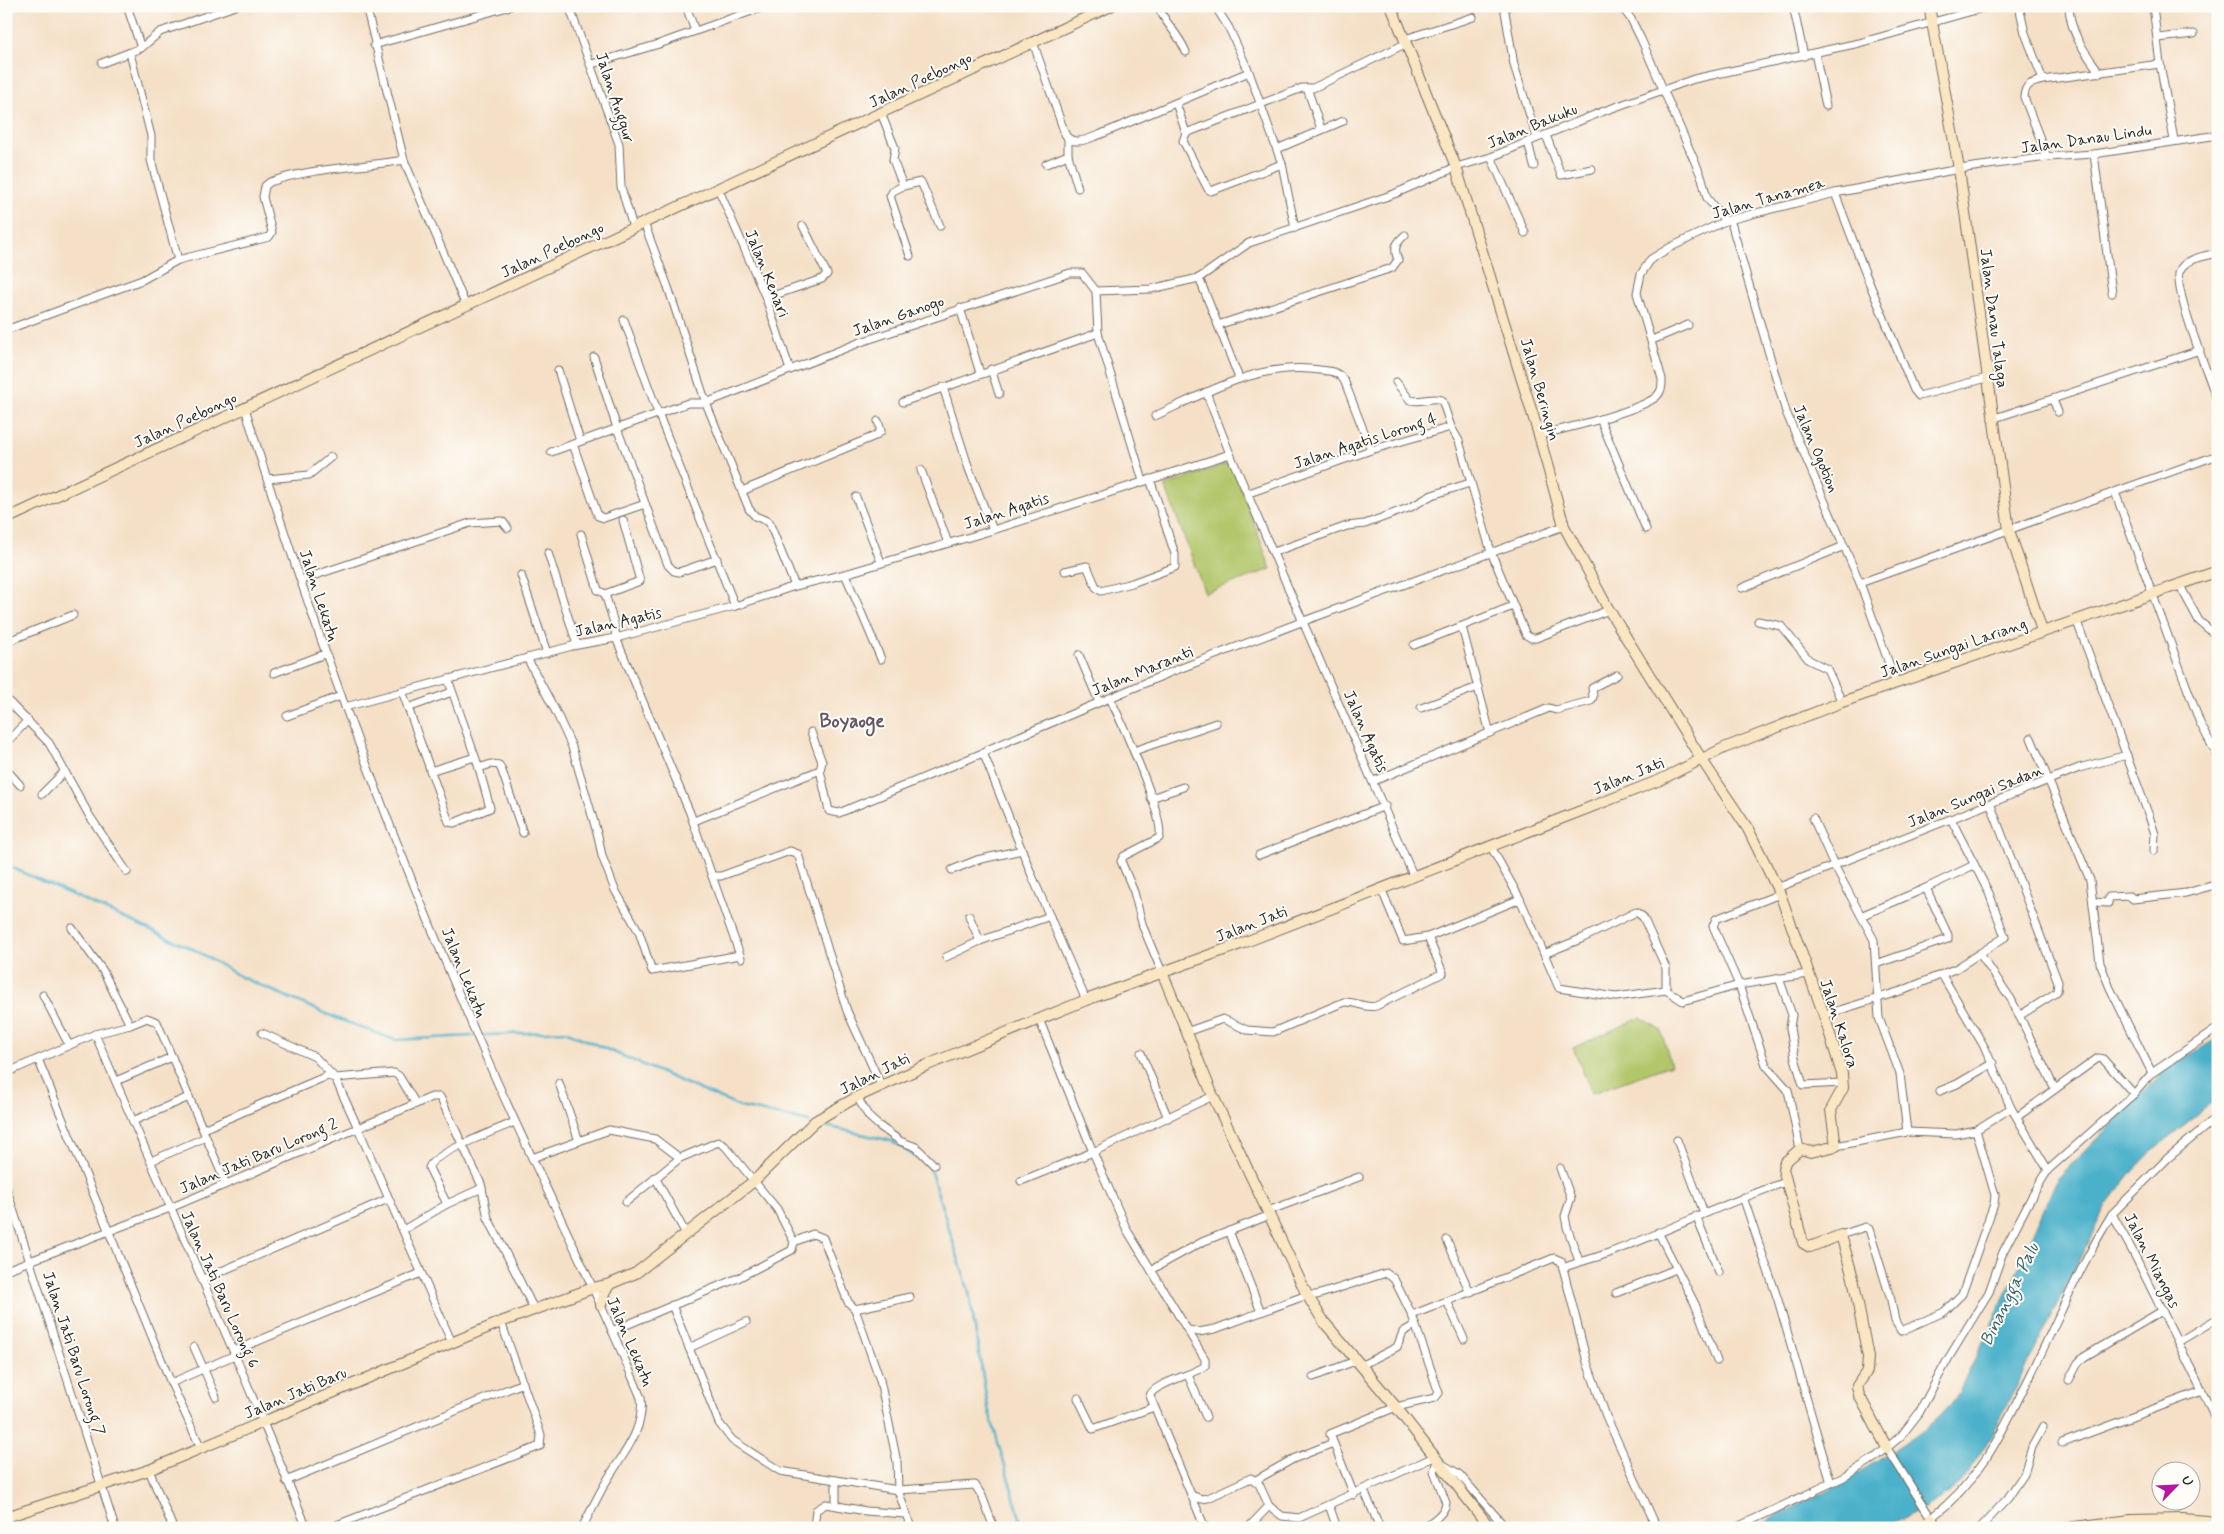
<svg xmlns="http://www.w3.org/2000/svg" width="2224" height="1534" viewBox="0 0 2224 1534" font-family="Mynerve,sans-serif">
<rect width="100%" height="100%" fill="#fdfcf7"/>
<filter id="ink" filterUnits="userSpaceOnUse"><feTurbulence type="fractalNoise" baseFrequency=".02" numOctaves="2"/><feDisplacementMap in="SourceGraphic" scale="10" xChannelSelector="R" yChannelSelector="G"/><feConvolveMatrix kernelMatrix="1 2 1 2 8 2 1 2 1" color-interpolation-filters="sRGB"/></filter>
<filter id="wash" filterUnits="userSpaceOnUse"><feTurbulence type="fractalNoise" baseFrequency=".0096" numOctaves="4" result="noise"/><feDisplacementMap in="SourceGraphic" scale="20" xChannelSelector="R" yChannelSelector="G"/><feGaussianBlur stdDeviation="1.12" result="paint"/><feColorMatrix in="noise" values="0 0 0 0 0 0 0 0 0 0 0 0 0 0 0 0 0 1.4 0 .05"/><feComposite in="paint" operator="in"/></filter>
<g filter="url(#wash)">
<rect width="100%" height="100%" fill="#f5e0c7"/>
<g fill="#b2c66b" stroke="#6e784b">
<path d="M1231 462 1271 569 1205 593 1165 486Z"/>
<path d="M1641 1017 1661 1030 1671 1065 1592 1093 1573 1048Z"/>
</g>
<path fill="#4bb1ca" stroke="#3b6e7a" d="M2218 1038V1098L2155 1148 2132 1172 2106 1206 1992 1435 1967 1474 1950 1492 1926 1507 1882 1528H1751C1800 1505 1847 1481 1893 1451 1920 1433 1944 1419 1960 1390L2018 1269 2057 1179 2166 1069Z"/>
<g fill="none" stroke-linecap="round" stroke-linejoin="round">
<g stroke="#4bb1ca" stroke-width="2.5">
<path d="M6 865 195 950 241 977 336 1018 395 1040 565 1031 740 1107 810 1122"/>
<path d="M817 1124 892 1141 929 1166 969 1292 988 1408 1023 1528"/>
</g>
</g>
</g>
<g filter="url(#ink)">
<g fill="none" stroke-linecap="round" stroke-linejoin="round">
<defs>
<g id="street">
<path d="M127 6 141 48"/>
<path d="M366 6 404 160 466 306"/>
<path d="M569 6 619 144 621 187 633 227"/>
<path d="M686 6 695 31"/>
<path d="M1158 6C1165 24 1179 34 1186 52"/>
<path d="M1215 6 1229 28 1249 72 1282 164 1295 228"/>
<path d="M1264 6H1272"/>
<path d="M1504 6 1514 65 1537 138"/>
<path d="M1621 6 1631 19 1641 39 1702 178 1707 198 1725 221"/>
<path d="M1793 6 1804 56"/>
<path d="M2019 6 2025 33 2043 80 2160 64"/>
<path d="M2069 6C2070 34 2085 52 2100 73"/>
<path d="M2153 6 2160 64 2174 140"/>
<path d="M2158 38 2194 34"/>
<path d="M1405 39 1473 17"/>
<path d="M1033 42 1065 134C1072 147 1088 139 1099 135L1249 72"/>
<path d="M374 45 511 6"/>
<path d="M130 53 151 136V160L178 260"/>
<path d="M1815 53 1826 106"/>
<path d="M102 63 141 48 160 32 235 6"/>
<path d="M592 64 659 44 766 6"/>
<path d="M2043 80C2031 83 2025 84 2024 97L2047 157"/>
<path d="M1307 88 1321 129"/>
<path d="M1176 103 1186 133 1183 141 1208 189 1211 191 1282 164"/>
<path d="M881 113 895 148 893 160 903 186 921 182 940 226"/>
<path d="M1186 133 1302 88H1313L1407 43"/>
<path d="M1546 135 1561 175 1592 169"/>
<path d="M1068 139V155L1078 188"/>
<path d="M1528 142 1534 166"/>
<path d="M1277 149 1343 121"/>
<path d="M2094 154 2112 293"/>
<path d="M1491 157 1525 233"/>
<path d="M1046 164 1068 155"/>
<path d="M903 186 893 191 890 196 910 256"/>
<path d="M718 188 766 298 790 370"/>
<path d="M1835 193 1866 275 1914 390 1919 396 1987 378"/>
<path d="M1730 219 1786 412 1860 583 1896 683"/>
<path d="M644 223 668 287 706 403 749 509 755 516 769 522 795 586"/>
<path d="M2218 253C2206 256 2186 258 2180 270 2171 286 2211 380 2218 403"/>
<path d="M1199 278 1218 325 1392 268 1398 260C1393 248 1396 243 1405 235"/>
<path d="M1096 291 1151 289 1199 278 1249 243 1394 194 1456 167 1491 157 1604 111 1694 79 1859 43 1990 6"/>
<path d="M1096 291 1098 333 1143 481"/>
<path d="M766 298 822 279 827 274 803 226"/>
<path d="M960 308 980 373"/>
<path d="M624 320 658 413 735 606"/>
<path d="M1218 325 1239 378"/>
<path d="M6 330 142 280 178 260 269 237 272 232 263 197 265 186 270 182C313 167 359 168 404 160"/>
<path d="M1652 340 1688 325"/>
<path d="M594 357 617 428 668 565 674 571 679 572 717 559"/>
<path d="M991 369 999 394"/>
<path d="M558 370 580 441"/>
<path d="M1396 382 1410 400C1421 403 1433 396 1442 400L1451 427"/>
<path d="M943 387 969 469 993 530"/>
<path d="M1206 392 1230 454"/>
<path d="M2053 400 2058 412"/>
<path d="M903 402 1098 333"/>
<path d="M706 403 861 342 1070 273H1082L1096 291"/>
<path d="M245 408C313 632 396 852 490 1066 539 1177 595 1285 641 1398 645 1431 621 1456 606 1482 597 1497 590 1513 582 1528"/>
<path d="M1155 416C1207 392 1261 361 1320 370 1331 371 1337 371 1344 380L1371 450"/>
<path d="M1600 419 1646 529"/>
<path d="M1992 419 2200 350"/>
<path d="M1539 435C1563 429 1641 411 1657 396 1662 391 1662 386 1662 379L1637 293 1641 274 1651 259 1669 248 1725 221 1835 193 1959 169 2047 157 2094 154 2218 135"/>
<path d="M573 444 598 516 604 518 645 504"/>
<path d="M551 452 688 403H706"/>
<path d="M921 470 948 543"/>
<path d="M267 479 309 475 331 457"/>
<path d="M742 491 875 436 881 431 878 421"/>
<path d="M2115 492 2200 723 2218 757"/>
<path d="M1249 493 1371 450 1451 427 1459 441 1491 552 1526 635 1531 638H1536L1609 610"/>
<path d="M856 497 881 562"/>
<path d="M581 534 598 590 605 594 614 623 616 638 690 813 712 876H721L790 851 798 854 847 1011 881 1085"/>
<path d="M1274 552 1347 526 1365 524 1411 507 1432 495 1470 483"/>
<path d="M548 553 577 645"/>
<path d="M1065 571 1087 566 1096 587 1101 591 1132 583 1175 567V554L1150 479"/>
<path d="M845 574 881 659"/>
<path d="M521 575 547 653"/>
<path d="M301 580 470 523 502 521 508 528"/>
<path d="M1860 583 2218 455"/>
<path d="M2179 584 2199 621 2217 636"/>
<path d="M1742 588 1844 546"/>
<path d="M605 594 640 581 623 520"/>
<path d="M2076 619 2149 816 2155 834 2154 851"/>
<path d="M1758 621 1781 626 1809 660 1827 669 1842 702"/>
<path d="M1462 627 1490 733"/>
<path d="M6 642 73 615"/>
<path d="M1414 645 1513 606"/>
<path d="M1079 655 1099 702"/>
<path d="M527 658 556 712 572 747 598 836 602 856 615 890 639 932 652 971 740 955"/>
<path d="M274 673 325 654"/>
<path d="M448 679 479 768"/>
<path d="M402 691 449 822 454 823 490 808 479 768 491 764 499 765 502 771 523 833"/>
<path d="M1110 698C1120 719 1167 821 1159 838L1124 856 1121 861 1134 892 1143 927 1162 972"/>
<path d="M6 699 49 743 89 815 127 872"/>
<path d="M345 707 572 646 616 638 735 606 795 586 845 574 993 530 1230 454 1413 875"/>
<path d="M408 708 452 692"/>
<path d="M1421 708 1478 687"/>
<path d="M287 716 341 696"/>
<path d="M2031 738 2090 880 2100 963 2110 988 2152 1073"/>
<path d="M6 743 28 720"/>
<path d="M1134 751 1216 723"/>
<path d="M6 769 20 785"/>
<path d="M820 770 829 811 839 813 985 752"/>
<path d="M430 771 475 757"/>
<path d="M1374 781 1549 708 1556 710 1591 701 1593 697 1592 688 1617 675"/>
<path d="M42 794 64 772"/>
<path d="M1151 798 1183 787"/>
<path d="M1990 803 2058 982 2057 991 2054 994 2019 1016"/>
<path d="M1813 818 1834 865 1874 940 1879 1018 1900 1074 1907 1132"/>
<path d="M694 821 820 770 822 762 811 732"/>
<path d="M1490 845 1520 899 1559 988 1616 997 1666 990 1683 1001 1739 985 1807 974"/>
<path d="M1259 855 1385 806"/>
<path d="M952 870 977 860 1022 850"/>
<path d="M712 876 741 958"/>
<path d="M1381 888 1403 941 1428 937"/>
<path d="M1777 888 2079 768 2127 755"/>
<path d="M1926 888 1974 865"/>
<path d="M1780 894 1716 919 1713 926 1739 985 1766 1065 1788 1090 1800 1149"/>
<path d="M2093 902 2108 903 2109 897 2130 896 2133 899 2186 893 2218 884"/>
<path d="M1863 915 1926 888 1948 935V939L1876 964"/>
<path d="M969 916 980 941"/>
<path d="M1544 954 1583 938 1636 912 1643 917 1666 968V990"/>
<path d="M1980 954 2011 999 2055 1089"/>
<path d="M946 957 980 941 1050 916"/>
<path d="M1942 975 1985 1048 2011 1108 1976 1130"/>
<path d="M1779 978 1792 1015 1790 1028 1795 1058 1803 1085 1843 1083"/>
<path d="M43 995 69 1045"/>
<path d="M1086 1000 1033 878 984 755 987 750 1171 672 1304 621 1564 526"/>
<path d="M1824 1015 1904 990 1957 968 2005 937 1989 893 1951 819"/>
<path d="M1039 1019 1093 1152 1213 1096"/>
<path d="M130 1025 147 1018 157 1022 226 1184"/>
<path d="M1186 1032 1223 1019 1247 1030 1273 1032 1344 1002C1356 1001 1365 1009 1376 1006L1443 973 1428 937 1520 899"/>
<path d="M262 1033 315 1057 335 1078 394 1073 399 1076 416 1104"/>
<path d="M95 1034 235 1355 307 1528"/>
<path d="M1141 1053 1168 1118"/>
<path d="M38 1059 171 1383 201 1448"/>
<path d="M6 1073 95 1034 130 1025 103 971 72 928"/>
<path d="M116 1081 172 1057"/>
<path d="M559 1083 579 1141"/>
<path d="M1940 1091 1957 1084 1993 1063"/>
<path d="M857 1097 869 1117 878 1125 900 1141 916 1147 934 1165"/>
<path d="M2011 1108 2048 1170"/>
<path d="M2218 1116 2168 1158 2112 1214 2133 1252 2218 1423"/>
<path d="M2017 1117 2098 1058 2103 1059 2134 1094"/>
<path d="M133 1121 189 1097"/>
<path d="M203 1129 327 1076 335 1078 358 1128 432 1097H440L481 1184 488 1218 534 1309"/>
<path d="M1677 1140 1704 1213"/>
<path d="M1836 1146 1907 1132 1956 1134 1976 1130 1995 1195 1994 1204 1962 1294 1944 1312 1901 1331 1895 1321 1891 1300 1869 1229 1865 1227 1841 1235"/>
<path d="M532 1158 609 1130 655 1139 680 1158 718 1142 725 1146 777 1209 794 1242 792 1250 738 1278 612 1331"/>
<path d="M151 1161 206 1137"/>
<path d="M1560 1168 1571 1198 1565 1216 1567 1227 1579 1261"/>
<path d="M655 1177 686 1234"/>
<path d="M1021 1181 1093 1152 1127 1230 1205 1359V1366C1193 1375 1152 1384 1150 1396L1205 1528"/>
<path d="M6 1187 115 1528"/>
<path d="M1743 1197 1778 1300 1831 1483"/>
<path d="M626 1202 680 1158"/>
<path d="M447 1204 482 1188"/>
<path d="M1268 1211 1359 1177"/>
<path d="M1696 1216 1719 1272"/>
<path d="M403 1230 447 1204 429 1168C429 1155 501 1128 515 1122"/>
<path d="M1229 1231 1261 1312"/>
<path d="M1658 1232 1695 1304 1717 1361"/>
<path d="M1447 1240 1470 1293"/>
<path d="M794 1242 813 1234 823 1238 848 1302 855 1309 880 1380 897 1462 898 1490 911 1528"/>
<path d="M1563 1268 1587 1362 1606 1416 1657 1528"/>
<path d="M6 1270 170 1208 358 1128 452 1343"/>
<path d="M1151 1270 1202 1242 1270 1215"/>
<path d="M201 1280 388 1199"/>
<path d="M1616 1293 1676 1269"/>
<path d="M1447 1301 1464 1339"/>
<path d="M672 1305 719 1423 732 1440 780 1471 898 1490 975 1485 982 1496 994 1528"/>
<path d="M855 1309 910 1297"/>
<path d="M1188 1330 1199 1332 1215 1329 1307 1295H1317L1386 1273 1394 1279 1412 1315"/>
<path d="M2178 1342 2218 1318"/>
<path d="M194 1347 216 1397"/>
<path d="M689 1348 746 1322"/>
<path d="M234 1351 421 1273"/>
<path d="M1360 1366 1397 1347 1403 1332 1415 1325"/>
<path d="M1188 1375 1206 1417"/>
<path d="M1313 1377 1355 1361"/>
<path d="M2069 1380 2078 1363 2084 1357 2162 1311"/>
<path d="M171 1383 235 1355"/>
<path d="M1078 1398 1093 1429 1154 1407"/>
<path d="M2062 1443 2202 1391"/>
<path d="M1887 1448 1931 1518C1977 1483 1998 1441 2023 1390 2053 1332 2077 1270 2112 1214"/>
<path d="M149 1470 173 1528"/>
<path d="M1256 1480 1293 1459 1333 1443"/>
<path d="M286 1481 523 1383"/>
<path d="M1364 1490 1380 1528"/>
<path d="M1191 1495 1201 1499 1208 1498 1251 1478 1259 1484 1269 1506"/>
<path d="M1354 1495 1330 1434 1396 1407 1435 1398 1439 1393 1412 1315 1554 1258 1561 1261 1563 1268C1580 1261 1597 1258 1614 1251 1672 1229 1727 1202 1786 1182"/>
<path d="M836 1505V1480"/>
<path d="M1329 1505 1337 1528"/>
<path d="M2148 1520 2151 1528"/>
<path d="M329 1528 540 1446 541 1435 501 1322"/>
<path d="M814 1528 816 1510 826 1504 866 1511 905 1514"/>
<path d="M1248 1528 1269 1506 1282 1516 1299 1518 1434 1457"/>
<path d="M1422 1528C1431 1522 1444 1515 1446 1503L1434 1471 1437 1461 1459 1474 1506 1528"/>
<path d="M1735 1528 1844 1477 1876 1457 1901 1436 1919 1413 1948 1359 1989 1292 2003 1252 2031 1198 2048 1170 2134 1094 2152 1073 2218 1028"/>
<path d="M1980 1528 2008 1498 2024 1474 2032 1447 2043 1427"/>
</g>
<g id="secondary">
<path d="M1391 6 1456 167 1539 435 1564 526 1609 610 1702 760 1748 829 1780 894 1824 1015 1842 1074 1843 1088 1831 1110 1836 1146 1811 1152 1800 1149 1785 1162 1783 1169 1803 1243 1810 1247 1841 1235 1853 1278 1868 1357 1867 1371 1857 1386 1859 1395 1887 1448"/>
<path d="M1929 6 1959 169 2009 530 2042 631"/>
<path d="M6 519 1111 6"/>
<path d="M1162 972 1213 1096 1307 1295 1324 1322 1396 1407 1490 1528"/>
<path d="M601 1305 605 1291 610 1284"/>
<path d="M6 1517 149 1470 501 1322 593 1288 610 1284 636 1273 754 1181 815 1121 857 1097 925 1066 1086 1000 1243 943 1660 780 1724 748 1842 702 2218 571"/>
<path d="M1931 1518 1937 1528"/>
<path d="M2066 1528 2131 1520 2183 1519 2218 1522"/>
</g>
</defs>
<use href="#street" stroke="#726a62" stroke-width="9"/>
<use href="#secondary" stroke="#726a62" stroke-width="12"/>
<use href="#street" stroke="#fff" stroke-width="7"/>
<use href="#secondary" stroke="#fbe6c4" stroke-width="10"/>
</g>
</g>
<g text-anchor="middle" stroke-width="4" stroke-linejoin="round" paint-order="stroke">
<g font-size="16" fill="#2b2b2b" stroke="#fdfcf7">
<text transform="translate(920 79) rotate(-25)" y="6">Jalan Poebongo</text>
<text transform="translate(616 97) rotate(72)" y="6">Jalan Anggur</text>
<text transform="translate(1532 125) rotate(-22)" y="6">Jalan Bakuku</text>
<text transform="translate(2086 138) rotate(-8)" y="6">Jalan Danau Lindu</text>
<text transform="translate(1768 197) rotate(-16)" y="6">Jalan Tanamea</text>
<text transform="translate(552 249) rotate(-25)" y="6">Jalan Poebongo</text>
<text transform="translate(768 273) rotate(68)" y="6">Jalan Kenari</text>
<text transform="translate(898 315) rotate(-19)" y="6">Jalan Ganogo</text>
<text transform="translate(1995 318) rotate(83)" y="6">Jalan Danau Talaga</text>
<text transform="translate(1541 389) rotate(74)" y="6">Jalan Beringin</text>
<text transform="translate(185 419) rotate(-25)" y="6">Jalan Poebongo</text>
<text transform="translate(1365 440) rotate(-18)" y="6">Jalan Agatis Lorong 4</text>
<text transform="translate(1817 448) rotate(67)" y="6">Jalan Ogotion</text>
<text transform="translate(1006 510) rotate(-18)" y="6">Jalan Agatis</text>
<text transform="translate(320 595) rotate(72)" y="6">Jalan Lekatu</text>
<text transform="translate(618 621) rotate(-13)" y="6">Jalan Agatis</text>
<text transform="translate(1953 647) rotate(-19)" y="6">Jalan Sungai Lariang</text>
<text transform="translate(1142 670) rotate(-22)" y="6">Jalan Maranti</text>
<text transform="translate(1367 731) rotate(66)" y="6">Jalan Agatis</text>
<text transform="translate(1628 775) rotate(-22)" y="6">Jalan Jati</text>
<text transform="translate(1975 795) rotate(-22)" y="6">Jalan Sungai Sadan</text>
<text transform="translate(1251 923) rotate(-21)" y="6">Jalan Jati</text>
<text transform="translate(465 972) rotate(68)" y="6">Jalan Lekatu</text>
<text transform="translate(1840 1023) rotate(72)" y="6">Jalan Kalora</text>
<text transform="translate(874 1073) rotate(-26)" y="6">Jalan Jati</text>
<text transform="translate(258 1155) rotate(-23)" y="6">Jalan Jati Baru Lorong 2</text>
<text transform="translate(2153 1260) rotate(63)" y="6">Jalan Miangas</text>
<text transform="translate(221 1289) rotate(66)" y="6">Jalan Jati Baru Lorong 6</text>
<text transform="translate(631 1341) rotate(67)" y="6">Jalan Lekatu</text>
<text transform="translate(75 1353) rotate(72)" y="6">Jalan Jati Baru Lorong 7</text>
<text transform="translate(295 1392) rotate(-23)" y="6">Jalan Jati Baru</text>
</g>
<g font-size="18" font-style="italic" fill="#38616b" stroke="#fdfcf7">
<text transform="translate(2009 1294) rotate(-64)" y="6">Binangga Palu</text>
</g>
<g font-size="19" font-weight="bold" fill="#655765" stroke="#fdfcf7">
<text x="852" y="727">Boyaoge</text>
</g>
</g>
<rect width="2224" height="1534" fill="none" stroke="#fdfcf7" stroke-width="25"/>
<g transform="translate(2176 1486) rotate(66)"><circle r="24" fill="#fdfcf7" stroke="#a9a8a5"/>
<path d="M0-4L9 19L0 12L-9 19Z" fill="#b5179e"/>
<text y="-8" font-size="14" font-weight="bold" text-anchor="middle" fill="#2b2b2b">U</text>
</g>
</svg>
